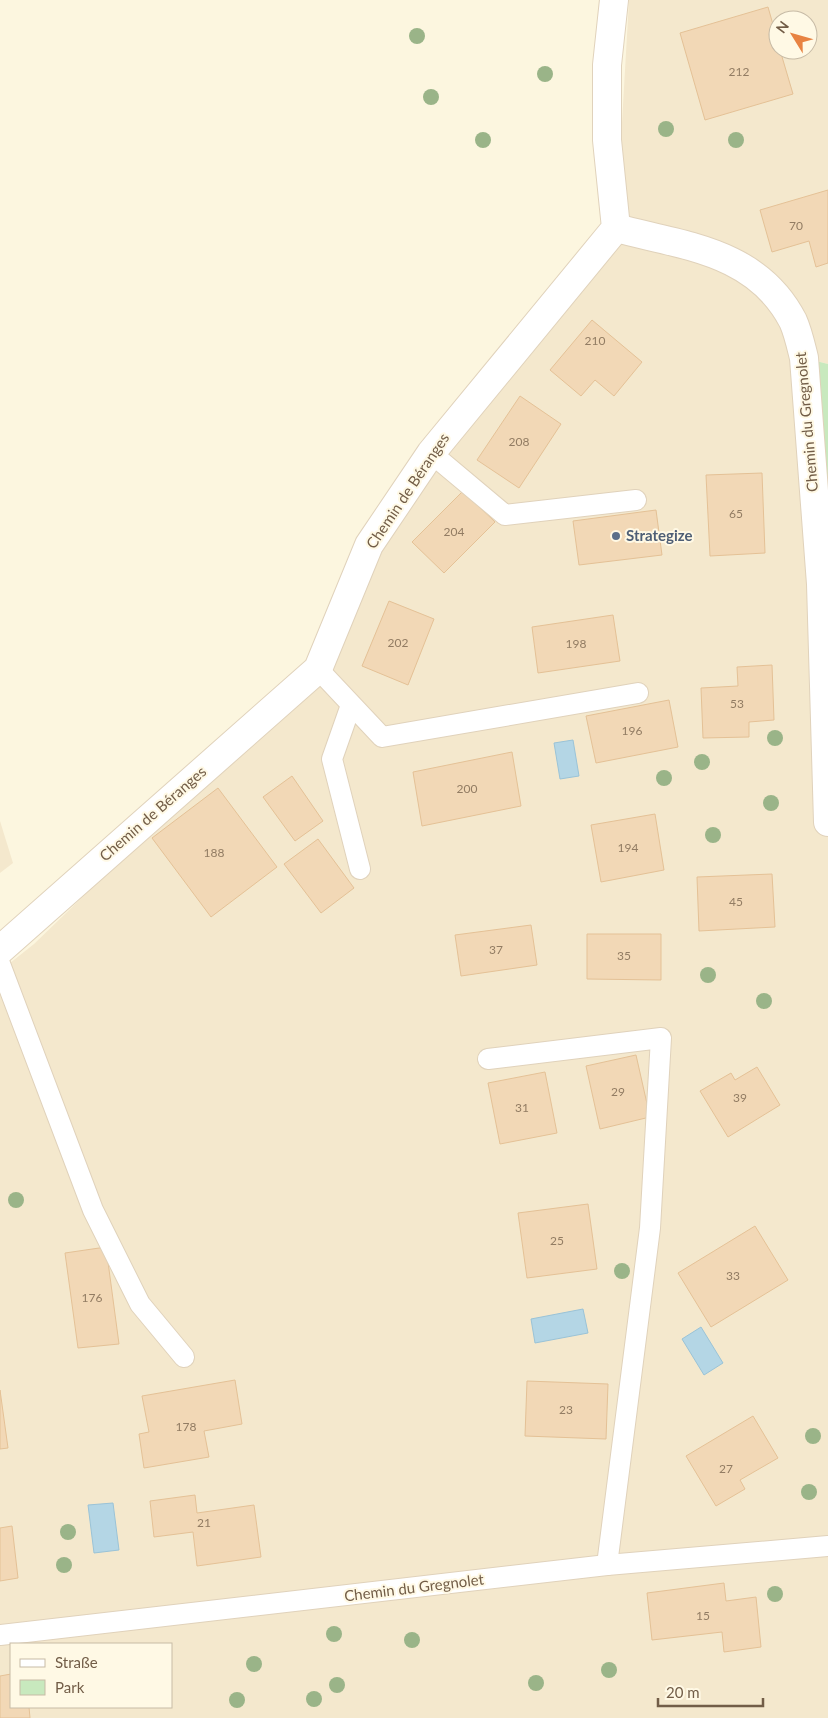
<svg xmlns="http://www.w3.org/2000/svg" width="828" height="1718" viewBox="0 0 828 1718" font-family="Lato,sans-serif">
<rect width="100%" height="100%" fill="#fcf6df"/>
<g fill="#f4e8cd" fill-rule="evenodd">
<path d="M629 0H828V364L805 358 828 822V1718H0V971L34 944 318 669 369 545 616 228ZM778 20H808V50H778ZM11 1644H171V1707H11Z"/>
<path d="M0 821 13 863 0 873Z"/>
</g>
<path fill="#c8e9be" d="M804 358 828 364V822Z"/>
<g fill="#b4d6e5" stroke="#9ac3d7">
<path d="M573 740 579 776 560 779 554 743Z"/>
<path d="M583 1309 588 1333 535 1343 531 1319Z"/>
<path d="M701 1327 723 1363 704 1375 682 1339Z"/>
<path d="M113 1503 119 1550 94 1553 88 1505Z"/>
</g>
<g fill="#f2d8b6" stroke="#e4c196">
<path d="M768 7 778 42V50H780L793 94 705 120 680 33Z"/>
<path d="M828 190V263L816 267 809 241 772 252 760 210Z"/>
<path d="M592 320 642 362 614 396 595 380 581 396 550 370Z"/>
<path d="M520 396 561 424 519 488 477 460Z"/>
<path d="M762 473 765 553 710 556 706 475Z"/>
<path d="M463 491 495 522 444 573 412 542Z"/>
<path d="M656 510 662 555 579 565 573 521Z"/>
<path d="M389 601 434 619 408 685 362 666Z"/>
<path d="M613 615 620 661 538 673 532 627Z"/>
<path d="M772 665 774 720 749 722V737L703 738 701 688 738 686 737 667Z"/>
<path d="M669 700 678 747 596 763 586 716Z"/>
<path d="M512 752 521 806 422 826 413 772Z"/>
<path d="M292 776 323 821 295 841 263 797Z"/>
<path d="M218 788 277 867 211 917 152 838Z"/>
<path d="M655 814 664 870 601 882 591 825Z"/>
<path d="M318 839 354 888 321 913 284 864Z"/>
<path d="M772 874 775 927 699 931 697 877Z"/>
<path d="M531 925 537 965 461 976 455 935Z"/>
<path d="M587 934H661V980L587 979Z"/>
<path d="M636 1055 650 1117 600 1129 586 1066Z"/>
<path d="M757 1067 780 1105 728 1137 700 1091 731 1073 735 1080Z"/>
<path d="M545 1072 557 1133 500 1144 488 1083Z"/>
<path d="M588 1204 597 1269 527 1278 518 1213Z"/>
<path d="M755 1226 788 1280 711 1327 678 1273Z"/>
<path d="M106 1247 119 1344 78 1348 65 1253Z"/>
<path d="M235 1380 242 1424 204 1431 209 1457 144 1468 139 1434 149 1432 142 1396Z"/>
<path d="M527 1381 608 1384 606 1439 525 1436Z"/>
<path d="M0 1390 8 1448 0 1449Z"/>
<path d="M753 1416 778 1458 740 1480 745 1489 716 1506 686 1456Z"/>
<path d="M195 1495 197 1513 254 1505 261 1557 197 1566 193 1532 154 1537 150 1501Z"/>
<path d="M12 1526 18 1578 0 1581V1528Z"/>
<path d="M724 1583 726 1601 756 1597 761 1647 724 1652 722 1632 652 1640 647 1593Z"/>
<path d="M11 1674V1707H29L30 1718H0V1676Z"/>
</g>
<g fill="none" stroke-linecap="round" stroke-linejoin="round">
<defs>
<g id="lane">
<path d="M431 453 505 515 636 500"/>
<path d="M318 669 382 737 638 693"/>
<path d="M351 705 332 759 360 869"/>
<path d="M0 964 93 1210 140 1304 184 1357"/>
<path d="M488 1059 661 1038 650 1228 607 1565"/>
<path d="M0 1635 607 1565 828 1546"/>
</g>
<g id="street">
<path d="M616 228C684 246 757 251 793 321 798 332 801 346 804 358L821 584 828 822"/>
<path d="M0 950 318 669 369 545 431 453 616 228 607 140V65L614 0"/>
</g>
</defs>
<use href="#lane" stroke="#e0d2bb" stroke-width="22"/>
<use href="#street" stroke="#e0d2bb" stroke-width="30"/>
<use href="#lane" stroke="#fff" stroke-width="20"/>
<use href="#street" stroke="#fff" stroke-width="28"/>
</g>
<g fill="#9ab488">
<circle cx="417" cy="36" r="8"/>
<circle cx="545" cy="74" r="8"/>
<circle cx="431" cy="97" r="8"/>
<circle cx="666" cy="129" r="8"/>
<circle cx="483" cy="140" r="8"/>
<circle cx="736" cy="140" r="8"/>
<circle cx="775" cy="738" r="8"/>
<circle cx="702" cy="762" r="8"/>
<circle cx="664" cy="778" r="8"/>
<circle cx="771" cy="803" r="8"/>
<circle cx="713" cy="835" r="8"/>
<circle cx="708" cy="975" r="8"/>
<circle cx="764" cy="1001" r="8"/>
<circle cx="16" cy="1200" r="8"/>
<circle cx="622" cy="1271" r="8"/>
<circle cx="813" cy="1436" r="8"/>
<circle cx="809" cy="1492" r="8"/>
<circle cx="68" cy="1532" r="8"/>
<circle cx="64" cy="1565" r="8"/>
<circle cx="775" cy="1594" r="8"/>
<circle cx="334" cy="1634" r="8"/>
<circle cx="412" cy="1640" r="8"/>
<circle cx="254" cy="1664" r="8"/>
<circle cx="609" cy="1670" r="8"/>
<circle cx="536" cy="1683" r="8"/>
<circle cx="337" cy="1685" r="8"/>
<circle cx="314" cy="1699" r="8"/>
<circle cx="237" cy="1700" r="8"/>
</g>
<circle fill="#5c6f8a" stroke="#fff9e5" stroke-width="2" cx="616" cy="536" r="5"/>
<g text-anchor="middle" stroke-width="4" stroke-linejoin="round" paint-order="stroke">
<g font-size="12" fill="#927c63">
<text x="739" y="76">212</text>
<text x="796" y="230">70</text>
<text x="595" y="345">210</text>
<text x="519" y="446">208</text>
<text x="736" y="518">65</text>
<text x="454" y="536">204</text>
<text x="398" y="647">202</text>
<text x="576" y="648">198</text>
<text x="737" y="708">53</text>
<text x="632" y="735">196</text>
<text x="467" y="793">200</text>
<text x="628" y="852">194</text>
<text x="214" y="857">188</text>
<text x="736" y="906">45</text>
<text x="496" y="954">37</text>
<text x="624" y="960">35</text>
<text x="618" y="1096">29</text>
<text x="740" y="1102">39</text>
<text x="522" y="1112">31</text>
<text x="557" y="1245">25</text>
<text x="733" y="1280">33</text>
<text x="92" y="1302">176</text>
<text x="566" y="1414">23</text>
<text x="186" y="1431">178</text>
<text x="726" y="1473">27</text>
<text x="204" y="1527">21</text>
<text x="703" y="1620">15</text>
</g>
<g font-size="15" fill="#725d47" stroke="#fff9e5">
<text transform="translate(807 422) rotate(-95)" y="5">Chemin du Gregnolet</text>
<text transform="translate(408 491) rotate(-56)" y="5">Chemin de Béranges</text>
<text transform="translate(153 814) rotate(-41)" y="5">Chemin de Béranges</text>
<text transform="translate(414 1588) rotate(-7)" y="5">Chemin du Gregnolet</text>
</g>
<g font-size="15" font-weight="bold" fill="#4e5e75" stroke="#fff9e5" text-anchor="start">
<text x="626" y="541">Strategize</text>
</g>
</g>
<rect x="10" y="1643" width="162" height="65" fill="#fff9e5" stroke="#c7bba6"/>
<rect x="20" y="1659" width="25" height="8" fill="#ffffff" stroke="#c7bba6"/>
<text x="55" y="1668" font-size="15" fill="#725d47">Straße</text>
<rect x="20" y="1680" width="25" height="15" fill="#c8e9be" stroke="#c7bba6"/>
<text x="55" y="1693" font-size="15" fill="#725d47">Park</text>
<g transform="translate(793 35) rotate(307)"><circle r="24" fill="#fff9e5" stroke="#c7bba6"/>
<path d="M0-4L9 19L0 12L-9 19Z" fill="#e88342"/>
<text y="-8" font-size="14" font-weight="bold" text-anchor="middle" fill="#725d47">N</text>
</g>
<path d="M658 1698v8h105v-8" fill="none" stroke="#725d47" stroke-width="2.5"/>
<text x="666" y="1698" font-size="15" fill="#725d47" stroke="#fff9e5" stroke-width="4" paint-order="stroke">20 m</text>
</svg>
